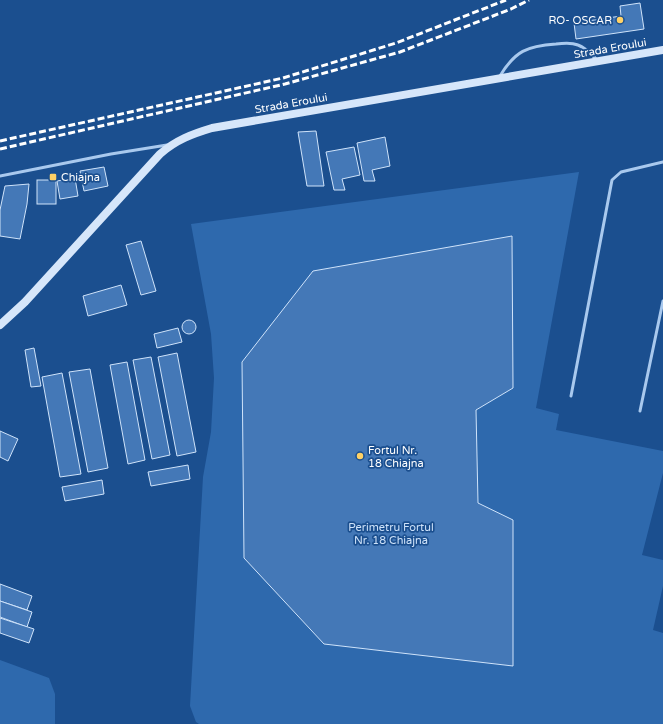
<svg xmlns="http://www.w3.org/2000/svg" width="663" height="724" viewBox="0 0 663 724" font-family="'Varela Round',sans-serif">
<rect width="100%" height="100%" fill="#1b4f8f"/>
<g fill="#2e69ad">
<path d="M579 172 536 408 559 414 556 430 663 451V473L642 555 663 560V586L653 630 663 633V724H199L196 722 190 706 203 477 211 432 214 378 211 334 191 224Z"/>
<path d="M0 660 49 678 55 694V724H0Z"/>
</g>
<g fill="#4478b7" stroke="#cfe3fa">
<path d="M640 3 644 29 576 39 574 23 621 16 620 6Z"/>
<path d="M316 131 324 186H307L298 132Z"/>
<path d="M385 137 390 166 372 170 375 181H364L357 143Z"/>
<path d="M354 147 360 175 342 179 345 190H334L326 152Z"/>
<path d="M104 167 108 186 84 191 80 171Z"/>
<path d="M75 178 78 196 60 199 57 181Z"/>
<rect x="37" y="180" width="19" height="24"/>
<path d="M29 184 27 204 20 239 0 236V210L5 186Z"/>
<path d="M512 236 513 388 476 410 478 503 513 520V666L324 644 244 558 242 362 313 271Z"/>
<path d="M141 241 156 291 141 295 126 245Z"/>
<path d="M121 285 127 305 88 316 83 296Z"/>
<circle cx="189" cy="327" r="7"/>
<path d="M178 328 182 342 157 348 154 334Z"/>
<path d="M34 348 41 386 31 387 25 350Z"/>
<path d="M177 353 196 452 177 456 158 357Z"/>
<path d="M151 357 170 455 152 459 133 360Z"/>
<path d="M127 362 145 460 128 464 110 365Z"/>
<path d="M90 369 108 468 88 472 69 372Z"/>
<path d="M62 373 81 474 60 477 42 377Z"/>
<path d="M0 431 18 439 8 461 0 457Z"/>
<path d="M188 465 190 479 151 486 148 472Z"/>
<path d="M102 480 104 494 65 501 62 487Z"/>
<path d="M0 584 32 596 27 610 0 601Z"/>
<path d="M0 601 32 612 27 627 0 617Z"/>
<path d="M0 618 34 629 29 643 0 633Z"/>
</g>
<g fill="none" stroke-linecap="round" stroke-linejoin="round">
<g stroke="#a9c9ee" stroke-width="3">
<path d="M500 76C515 51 527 46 556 44 563 43 571 42 578 45 586 48 591 54 597 60"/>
<path d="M0 176 111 154 167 145"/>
<path d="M571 396 612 180 621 172 663 162"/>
<path d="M640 411 663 301"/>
</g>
<path stroke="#d6e6fa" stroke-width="8" d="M0 325 25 302 160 154C176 140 192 134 212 128L663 50"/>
<g stroke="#fff" stroke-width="3" stroke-dasharray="7 3" stroke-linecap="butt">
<path d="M0 141 283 78 396 43 506 0"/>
<path d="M0 149 285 84 400 52 511 9 529 0"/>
</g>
</g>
<g fill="#ffd166" stroke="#1b4f8f" stroke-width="1.5">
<circle cx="620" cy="20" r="4"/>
<rect x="49" y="173" width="8" height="8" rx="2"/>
<circle cx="360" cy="456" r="4"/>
</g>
<g text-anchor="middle" stroke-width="3.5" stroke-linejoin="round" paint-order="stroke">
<g font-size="11" fill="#fff" stroke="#1b4f8f" text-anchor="start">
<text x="612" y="24" text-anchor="end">RO- OSCAR</text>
<text x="61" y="181">Chiajna</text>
<text x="368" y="454">Fortul Nr.<tspan x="368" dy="13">18 Chiajna</tspan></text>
</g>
<g font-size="11" fill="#fff" stroke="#1b4f8f">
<text transform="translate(610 48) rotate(-10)" y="4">Strada Eroului</text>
<text transform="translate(291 103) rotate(-10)" y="4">Strada Eroului</text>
</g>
<g font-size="11" fill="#cfe3fa" stroke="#1b4f8f">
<text x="391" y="531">Perimetru Fortul<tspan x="391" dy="13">Nr. 18 Chiajna</tspan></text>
</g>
</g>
</svg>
